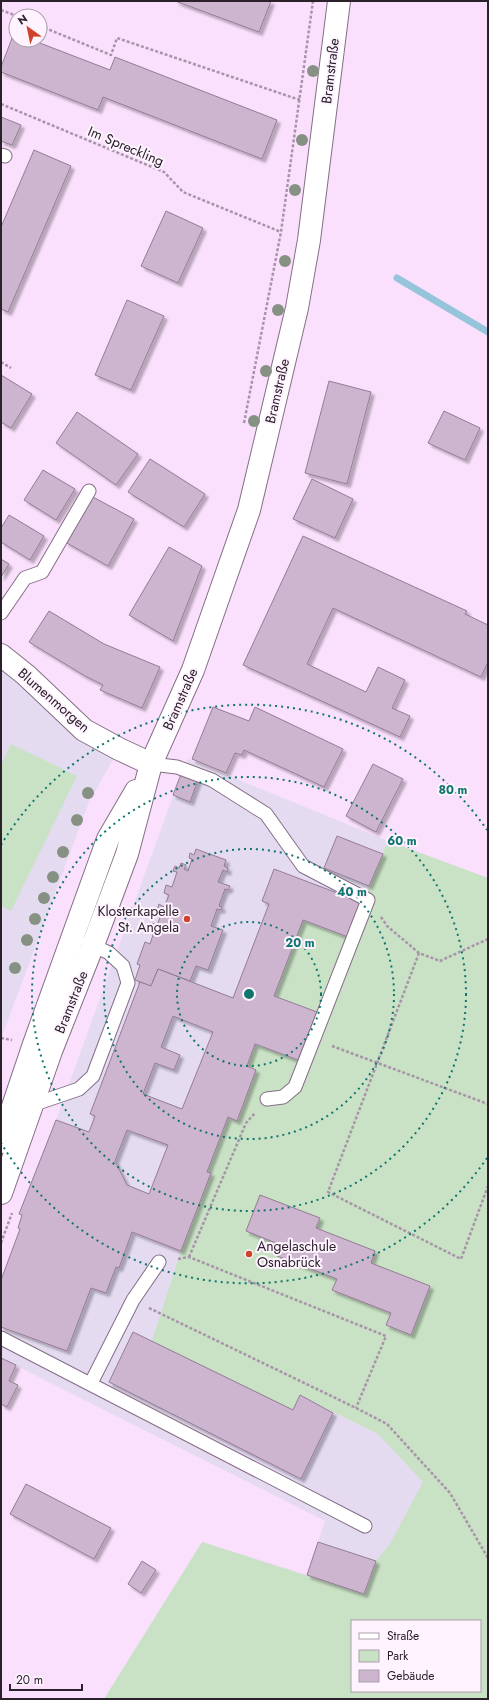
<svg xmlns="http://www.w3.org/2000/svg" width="489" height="1700" viewBox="0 0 489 1700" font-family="Jost,sans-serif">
<defs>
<filter id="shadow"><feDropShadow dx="3.5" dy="3.5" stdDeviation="1" flood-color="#0004"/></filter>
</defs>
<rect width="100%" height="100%" fill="#fae0fc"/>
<g fill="#e4dbf1" fill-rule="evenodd">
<path d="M1 655 119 749 89 802 1 1039Z"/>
<path d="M188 759 388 841 488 878V1699H322L202 1542 307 1575 325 1521 1 1358V1280L20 1229 18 1228 22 1215 19 1214 56 1120 181 774ZM352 1621H480V1691H352Z"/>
</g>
<g fill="#c9e1c5" fill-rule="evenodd">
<path d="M11 744 77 776 11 911 1 906V765Z"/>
<path d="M388 841 488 878V1699H104L202 1542 364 1594 376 1561 390 1544 423 1482 378 1434 300 1395 293 1410 152 1341 181 1251 211 1174 207 1172 228 1117 237 1120 256 1070 247 1066 255 1044 298 1060 317 1012 274 996 303 920 348 937ZM352 1621H480V1691H352Z"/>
</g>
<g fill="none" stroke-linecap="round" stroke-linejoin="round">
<path stroke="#96c4da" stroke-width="7" d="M397 278 488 332"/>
</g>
<g fill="#cdb4cf" stroke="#947c95" fill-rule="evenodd" filter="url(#shadow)">
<path d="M175 1H271L259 32Z"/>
<path d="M14 33 16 34V40H32L110 70 115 57 277 120 262 159 103 97 98 110 1 72V67Z"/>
<path d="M1 117 21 125 12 145 1 141Z"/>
<path d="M34 150 71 166 8 312 1 309V227Z"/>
<path d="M166 211 203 228 178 283 141 266Z"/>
<path d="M127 300 164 316 131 390 95 375Z"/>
<path d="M1 375 32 394 11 428 1 422Z"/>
<path d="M329 381 371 392 347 484 305 473Z"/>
<path d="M444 411 480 428 465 460 428 443Z"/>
<path d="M77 412 138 454 116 485 56 443Z"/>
<path d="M150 459 205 494 184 527 128 492Z"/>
<path d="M43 470 75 489 56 520 24 500Z"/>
<path d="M312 479 353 499 335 538 293 519Z"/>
<path d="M91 496 134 519 108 566 65 542Z"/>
<path d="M9 515 44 536 30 560 1 542V528Z"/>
<path d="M303 536 467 611 465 614 488 625V662L481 677 333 608 307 664 366 692 378 667 405 680 392 708 410 716 400 737 243 665Z"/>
<path d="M169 547 202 566 173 641 129 615Z"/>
<path d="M1 559 9 564 1 577Z"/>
<path d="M49 611 104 644 160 667 142 708 100 690 103 685 85 676 29 642Z"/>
<path d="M213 707 249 721 255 707 343 749 324 787 244 750 242 755 235 753 226 773 192 759Z"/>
<path d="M373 764 403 779 376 832 346 816Z"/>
<path d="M181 774 198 780 190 802 173 795Z"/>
<path d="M337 836 383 854 369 886 324 868Z"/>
<path d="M196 849 226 860 224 866 228 868 227 872 223 870 218 882 230 886 228 890 225 889 219 906 222 907 221 910 217 909 211 926 223 930 208 970 196 966 190 981 158 969 151 986 135 980 140 965 137 964 145 942 150 944 154 932 149 930 152 923 157 925 161 915 156 913 159 904 164 907 169 895 164 893 166 885 172 887 177 872 173 871 175 866 179 868 181 863 186 865 184 869 188 871 192 859 189 858 190 853 194 855Z"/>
<path d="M274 869 361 902 348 937 303 920 274 996 317 1012 298 1060 255 1044 247 1066 256 1070 237 1121 228 1117 207 1172 211 1173 181 1251 132 1232 119 1268 116 1267 106 1293 91 1288 67 1351 1 1327V1280L20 1229 18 1228 22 1215 19 1214 56 1120 89 1132 95 1116 90 1114 140 982 151 986 158 969 233 998 269 904 262 901ZM173 1016 213 1032 182 1109 143 1094 155 1063 174 1070 180 1055 161 1047ZM127 1130 168 1145 149 1194 127 1185 115 1161Z"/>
<path d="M260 1195 320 1218 316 1228 375 1251 371 1263 430 1286 411 1335 386 1325 391 1313 332 1290 337 1279 277 1256 281 1245 246 1231Z"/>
<path d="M133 1332 293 1410 300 1395 333 1413 301 1479 109 1382Z"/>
<path d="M1 1358 16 1365 9 1381 18 1385 7 1407 1 1404Z"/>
<path d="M26 1484 111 1528 94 1559 10 1514Z"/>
<path d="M318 1542 376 1561 364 1594 307 1575Z"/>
<path d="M142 1561 156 1570 141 1593 128 1584Z"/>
</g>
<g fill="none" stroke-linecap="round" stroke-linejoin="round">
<defs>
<g id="service">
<path d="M1 155 5 156"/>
<path d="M1 613 25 578 42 572 89 491"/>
<path d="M151 764 177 767 212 780 266 814 303 866 368 900 295 1087 283 1097 267 1099"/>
<path d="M32 1105 79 1089 93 1076 128 983 123 966 109 953 88 943"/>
<path d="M1 1338 365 1526"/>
<path d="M91 1383 133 1300 159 1262"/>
</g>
<path id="minor" d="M1 655 26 675 84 730 119 749 151 764"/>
<g id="tertiary">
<path d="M1 1142 34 1044 108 839 136 791"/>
<path d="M1 1193 51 1051 93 945 127 854 151 764 193 670 249 510 297 308 309 240 339 1"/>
</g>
</defs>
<use href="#service" stroke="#856e86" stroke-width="15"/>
<use href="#minor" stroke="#856e86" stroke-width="24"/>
<use href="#tertiary" stroke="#856e86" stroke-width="24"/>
<g stroke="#a894a9" stroke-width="2.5" stroke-dasharray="3 2" stroke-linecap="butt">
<path d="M1 10 17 16"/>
<path d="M40 26 111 55 117 38 300 100"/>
<path d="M1 104 164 172 183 192 281 232"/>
<path d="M1 362 11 368"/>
<path d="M244 423 281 232 313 1"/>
<path d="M381 917 387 926 419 953 440 961 488 939"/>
<path d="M419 953 328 1192 461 1259 488 1186"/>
<path d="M1 1038 12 1040"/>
<path d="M332 1046 488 1104"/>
<path d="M1 1243 12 1213"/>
<path d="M189 1257 246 1123 255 1113"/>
<path d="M178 1259 189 1257 386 1336 356 1408"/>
<path d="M149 1308 356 1408 387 1424 450 1493 488 1558"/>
</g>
<use href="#service" stroke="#fff" stroke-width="13"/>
<use href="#minor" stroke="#fff" stroke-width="22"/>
<use href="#tertiary" stroke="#fff" stroke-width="22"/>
</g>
<g fill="#869184">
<circle cx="313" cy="71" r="6"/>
<circle cx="302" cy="140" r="6"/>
<circle cx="295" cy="190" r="6"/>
<circle cx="285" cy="261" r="6"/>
<circle cx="278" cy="310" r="6"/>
<circle cx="266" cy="371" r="6"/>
<circle cx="254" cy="421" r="6"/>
<circle cx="88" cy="793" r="6"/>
<circle cx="77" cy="820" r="6"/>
<circle cx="63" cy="852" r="6"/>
<circle cx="53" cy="877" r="6"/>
<circle cx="44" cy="898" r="6"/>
<circle cx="35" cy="919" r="6"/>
<circle cx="27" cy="940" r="6"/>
<circle cx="15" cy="968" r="6"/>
</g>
<g fill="none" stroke="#0f766e" stroke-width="2" stroke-dasharray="2 4">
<circle cx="249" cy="994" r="72"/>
<circle cx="249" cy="994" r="145"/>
<circle cx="249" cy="994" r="217"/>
<path d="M487 1158A289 289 0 0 1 1 1143M1 845A289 289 0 0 1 487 830"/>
</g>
<g fill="#ce4329" stroke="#fef3fe" stroke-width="1.5">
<circle cx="187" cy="919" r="4"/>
<circle cx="249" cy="1254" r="4"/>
</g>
<g text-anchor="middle" stroke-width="4" stroke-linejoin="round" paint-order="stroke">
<g font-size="14" fill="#2a212b" stroke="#fef3fe">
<text transform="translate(330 71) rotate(-83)" y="5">Bramstraße</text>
<text transform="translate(126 146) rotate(23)" y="5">Im Spreckling</text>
<text transform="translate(277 391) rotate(-77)" y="5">Bramstraße</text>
<text transform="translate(180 699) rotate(-66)" y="5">Bramstraße</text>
<text transform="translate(54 700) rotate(41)" y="5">Blumenmorgen</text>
<text transform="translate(71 1002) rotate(-68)" y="5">Bramstraße</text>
</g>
<g font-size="14" fill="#2a212b" stroke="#fef3fe" text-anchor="end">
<text x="179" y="916">Klosterkapelle<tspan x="179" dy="16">St. Angela</tspan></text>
<text x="257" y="1251" text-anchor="start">Angelaschule<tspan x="257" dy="16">Osnabrück</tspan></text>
</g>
</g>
<circle cx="249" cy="994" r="6" fill="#0f766e" stroke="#fef3fe" stroke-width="2"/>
<g font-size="12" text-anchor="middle" font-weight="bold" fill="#0f766e" stroke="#fef3fe" stroke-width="4" stroke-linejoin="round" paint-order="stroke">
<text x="453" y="794">80 m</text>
<text x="402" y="845">60 m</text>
<text x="352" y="896">40 m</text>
<text x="300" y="947">20 m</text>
</g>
<rect width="489" height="1700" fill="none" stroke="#2a212b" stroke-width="4"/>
<rect x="351" y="1620" width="130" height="72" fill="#fef3fe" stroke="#a99faa"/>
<rect x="359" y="1633" width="20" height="6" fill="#ffffff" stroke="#a99faa"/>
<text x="387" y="1640" font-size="12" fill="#2a212b">Straße</text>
<rect x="359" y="1650" width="20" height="12" fill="#c9e1c5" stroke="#a99faa"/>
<text x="387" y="1660" font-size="12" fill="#2a212b">Park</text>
<rect x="359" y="1670" width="20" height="12" fill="#cdb4cf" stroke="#a99faa"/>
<text x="387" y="1680" font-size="12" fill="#2a212b">Gebäude</text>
<g transform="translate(28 28) rotate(327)"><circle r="19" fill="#fef3fe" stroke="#a99faa"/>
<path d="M0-3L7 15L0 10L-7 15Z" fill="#ce4329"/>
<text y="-6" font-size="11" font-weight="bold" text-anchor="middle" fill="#2a212b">N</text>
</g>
<path d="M10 1684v6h72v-6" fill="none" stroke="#2a212b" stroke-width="2"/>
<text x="16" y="1684" font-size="12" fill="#2a212b" stroke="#fef3fe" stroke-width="3" paint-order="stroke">20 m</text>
</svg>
